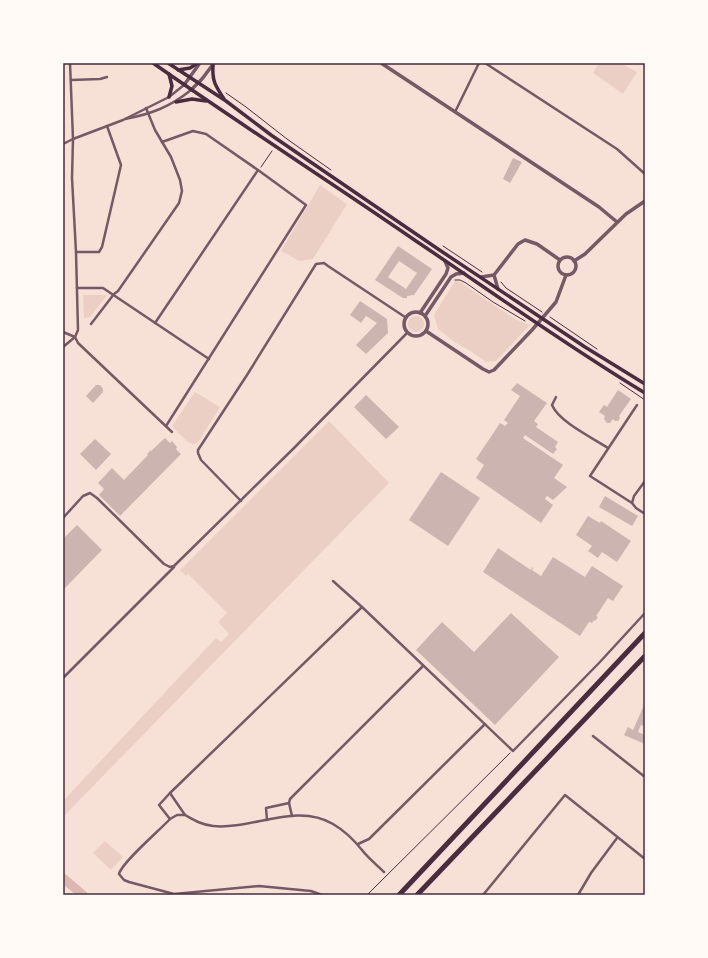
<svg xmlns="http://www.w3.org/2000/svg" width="708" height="958" viewBox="0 0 708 958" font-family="Mulish,sans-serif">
<rect width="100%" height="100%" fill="#f7e1d7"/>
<g fill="#ebcfc5">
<path d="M599 63H620L637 72 623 94 593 73Z"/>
<path d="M320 185 347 204 313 259 299 261 281 251Z"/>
<path d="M455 281 460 282 515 319 530 325 496 361 486 362 472 352 456 343 438 329 434 315Z"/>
<path d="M83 295H107L90 317 84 318Z"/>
<circle cx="416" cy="324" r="8"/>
<path d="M195 392 220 407 199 441C197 443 196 444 193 444 188 444 176 430 172 426Z"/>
<path d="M329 421 389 483 63 817V801L216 638 221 642 229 634 218 622 227 613 188 574 186 576 180 570Z"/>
<path d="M105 841 123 857 111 870 93 853Z"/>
</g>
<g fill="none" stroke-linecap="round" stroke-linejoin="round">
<path stroke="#dcb8b0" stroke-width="9" d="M63 878 83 895"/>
</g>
<g fill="#ccb4b1" fill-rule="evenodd">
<path d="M513 158 522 162 510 183 503 179Z"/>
<path d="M398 246 432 269 414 295 407 296V298H403L375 280ZM399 261 417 273 406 289 388 277Z"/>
<path d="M360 301 387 319 388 333 366 354 356 345 377 323 366 316 361 323 350 315Z"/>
<path d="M517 383 547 403 534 421 538 424 536 427 558 442 555 447 557 449 553 454 525 435 523 438 563 465 554 478 567 487 553 500 547 496 545 499 553 505 541 523 476 478 484 465 476 459 500 423 505 426 508 423 504 420 520 396 511 390Z"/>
<path d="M96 385H100L103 389V392L93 403 86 396Z"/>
<path d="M618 390 631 399 619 416 620 418 618 421H615L613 419 610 423H607L604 419 605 416 599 412 604 405 607 407Z"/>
<path d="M366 395 399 427 386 439 354 407Z"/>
<path d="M165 438 170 443 172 441 177 447 176 449 181 454 120 516 99 495 104 489 98 483 112 468 124 480 148 455 147 454 151 450V451Z"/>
<path d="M95 439 111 454 96 470 80 454Z"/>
<path d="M441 472 480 498 448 546 409 520Z"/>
<path d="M605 496 638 516 632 526 599 507Z"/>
<path d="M588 516 600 523 601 521 631 541 617 562 602 552 598 558 588 551 592 546 576 535Z"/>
<path d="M77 525 102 550 63 590V539Z"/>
<path d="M498 548 531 570 532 567 533 568 532 570 541 576 553 557 585 577 592 566 623 586 613 601 608 598 596 616 598 617 595 621 594 620 592 623 589 622 580 636 483 572Z"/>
<path d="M511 613 559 657 495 725 416 650 442 622 474 652Z"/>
<path d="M645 703V723L644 726 641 725 638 732 645 735V744L624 735 628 727 633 730Z"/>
</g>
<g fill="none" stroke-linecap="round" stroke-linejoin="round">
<g stroke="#4a2c40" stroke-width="1">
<path d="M226 93 246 107 287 139 331 170"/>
<path d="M261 167 272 151"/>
<path d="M443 246 482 272"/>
<path d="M455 280H460L466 283 493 302 525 321"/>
<path d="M501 282 506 288 542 312"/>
<path d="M550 317 597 349"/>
<path d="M620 383 645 400"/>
<path d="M367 895 510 753"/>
</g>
<g stroke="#755966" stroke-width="2.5">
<path d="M485 63 617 149 645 174"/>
<path d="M71 80 100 79 107 77"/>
<path d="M455 112 479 63"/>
<path d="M125 119C151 114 170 107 191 90"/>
<path d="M162 142 193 131 206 134 258 170 306 205 166 426"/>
<path d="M63 144 73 139 123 120 169 97 184 85"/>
<path d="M76 252H99L102 247 121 165 107 126"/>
<path d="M77 288H103L209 359"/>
<path d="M155 323 258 170"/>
<path d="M91 324 114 294 118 291 179 203 182 191 180 180 171 157 155 130 146 108"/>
<path d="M63 332 75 337 78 343 172 432"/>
<path d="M63 347 75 337 78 330 76 252 72 178 73 139 70 63"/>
<path d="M556 397 552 405C559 422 593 438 608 448"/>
<path d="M637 405 590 476 632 503 636 508 645 514"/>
<path d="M241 501 201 460 198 453V450L247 375 316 264 324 263 328 266 405 317"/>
<path d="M632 503 634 496 645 481"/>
<path d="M63 518 83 496 90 493 97 498 164 564 170 567 174 566 294 448 407 333"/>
<path d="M333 581 362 607 513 751 599 663 645 613"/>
<path d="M63 678 174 567"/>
<path d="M593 736 645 777"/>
<path d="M170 793 185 815H177L170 819C160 830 121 863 119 874L124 880 129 882 174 894 259 886 311 891 322 895"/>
<path d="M185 815C194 820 202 825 213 826 252 830 296 802 333 824 345 831 354 840 362 850 368 858 377 865 384 872"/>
<path d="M292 816 289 803 290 799 423 666"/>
<path d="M170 819 159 805 170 793 362 607"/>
<path d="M267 820 266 808 289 803"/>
<path d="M358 844 369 839 485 724"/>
<path d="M483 895 565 795 645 859"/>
<path d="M578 895 591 873 617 838"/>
</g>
<g stroke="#755966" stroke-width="3.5">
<path d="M381 63 599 207 617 222"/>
<path d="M184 85 200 63"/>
<path d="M191 90 202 79 214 63"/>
<circle cx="567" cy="266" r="9"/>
<path d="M574 261 585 254 626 214 645 201"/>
<path d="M494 275 498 289"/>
<path d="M481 277 494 275 518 244 525 240 537 244 560 260"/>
<circle cx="416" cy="324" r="12"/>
<path d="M420 313 446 274 448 268 445 261"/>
<path d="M425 316 451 277 456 274 464 273"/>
<path d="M426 331 483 369 489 372 494 370 532 330 556 302 566 275"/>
</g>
<g stroke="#4a2c40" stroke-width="3.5">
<path d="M153 63C240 124 329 181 416 241 492 292 567 346 645 393"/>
<path d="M168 63 226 101 271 135 438 249 585 347 645 384"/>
<path d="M213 65C212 81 215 85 224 99"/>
<path d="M178 70 190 68 198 63"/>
<path d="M169 97 172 86 169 74"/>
<path d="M176 102 192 99 206 101"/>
</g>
<g stroke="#4a2c40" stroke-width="5">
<path d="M399 895 645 633"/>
<path d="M417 895 645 656"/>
</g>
</g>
<rect width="708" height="958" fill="none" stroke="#fffaf5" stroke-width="128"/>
<rect x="64" y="64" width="580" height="830" fill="none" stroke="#4a2c40" stroke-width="1.5"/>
</svg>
